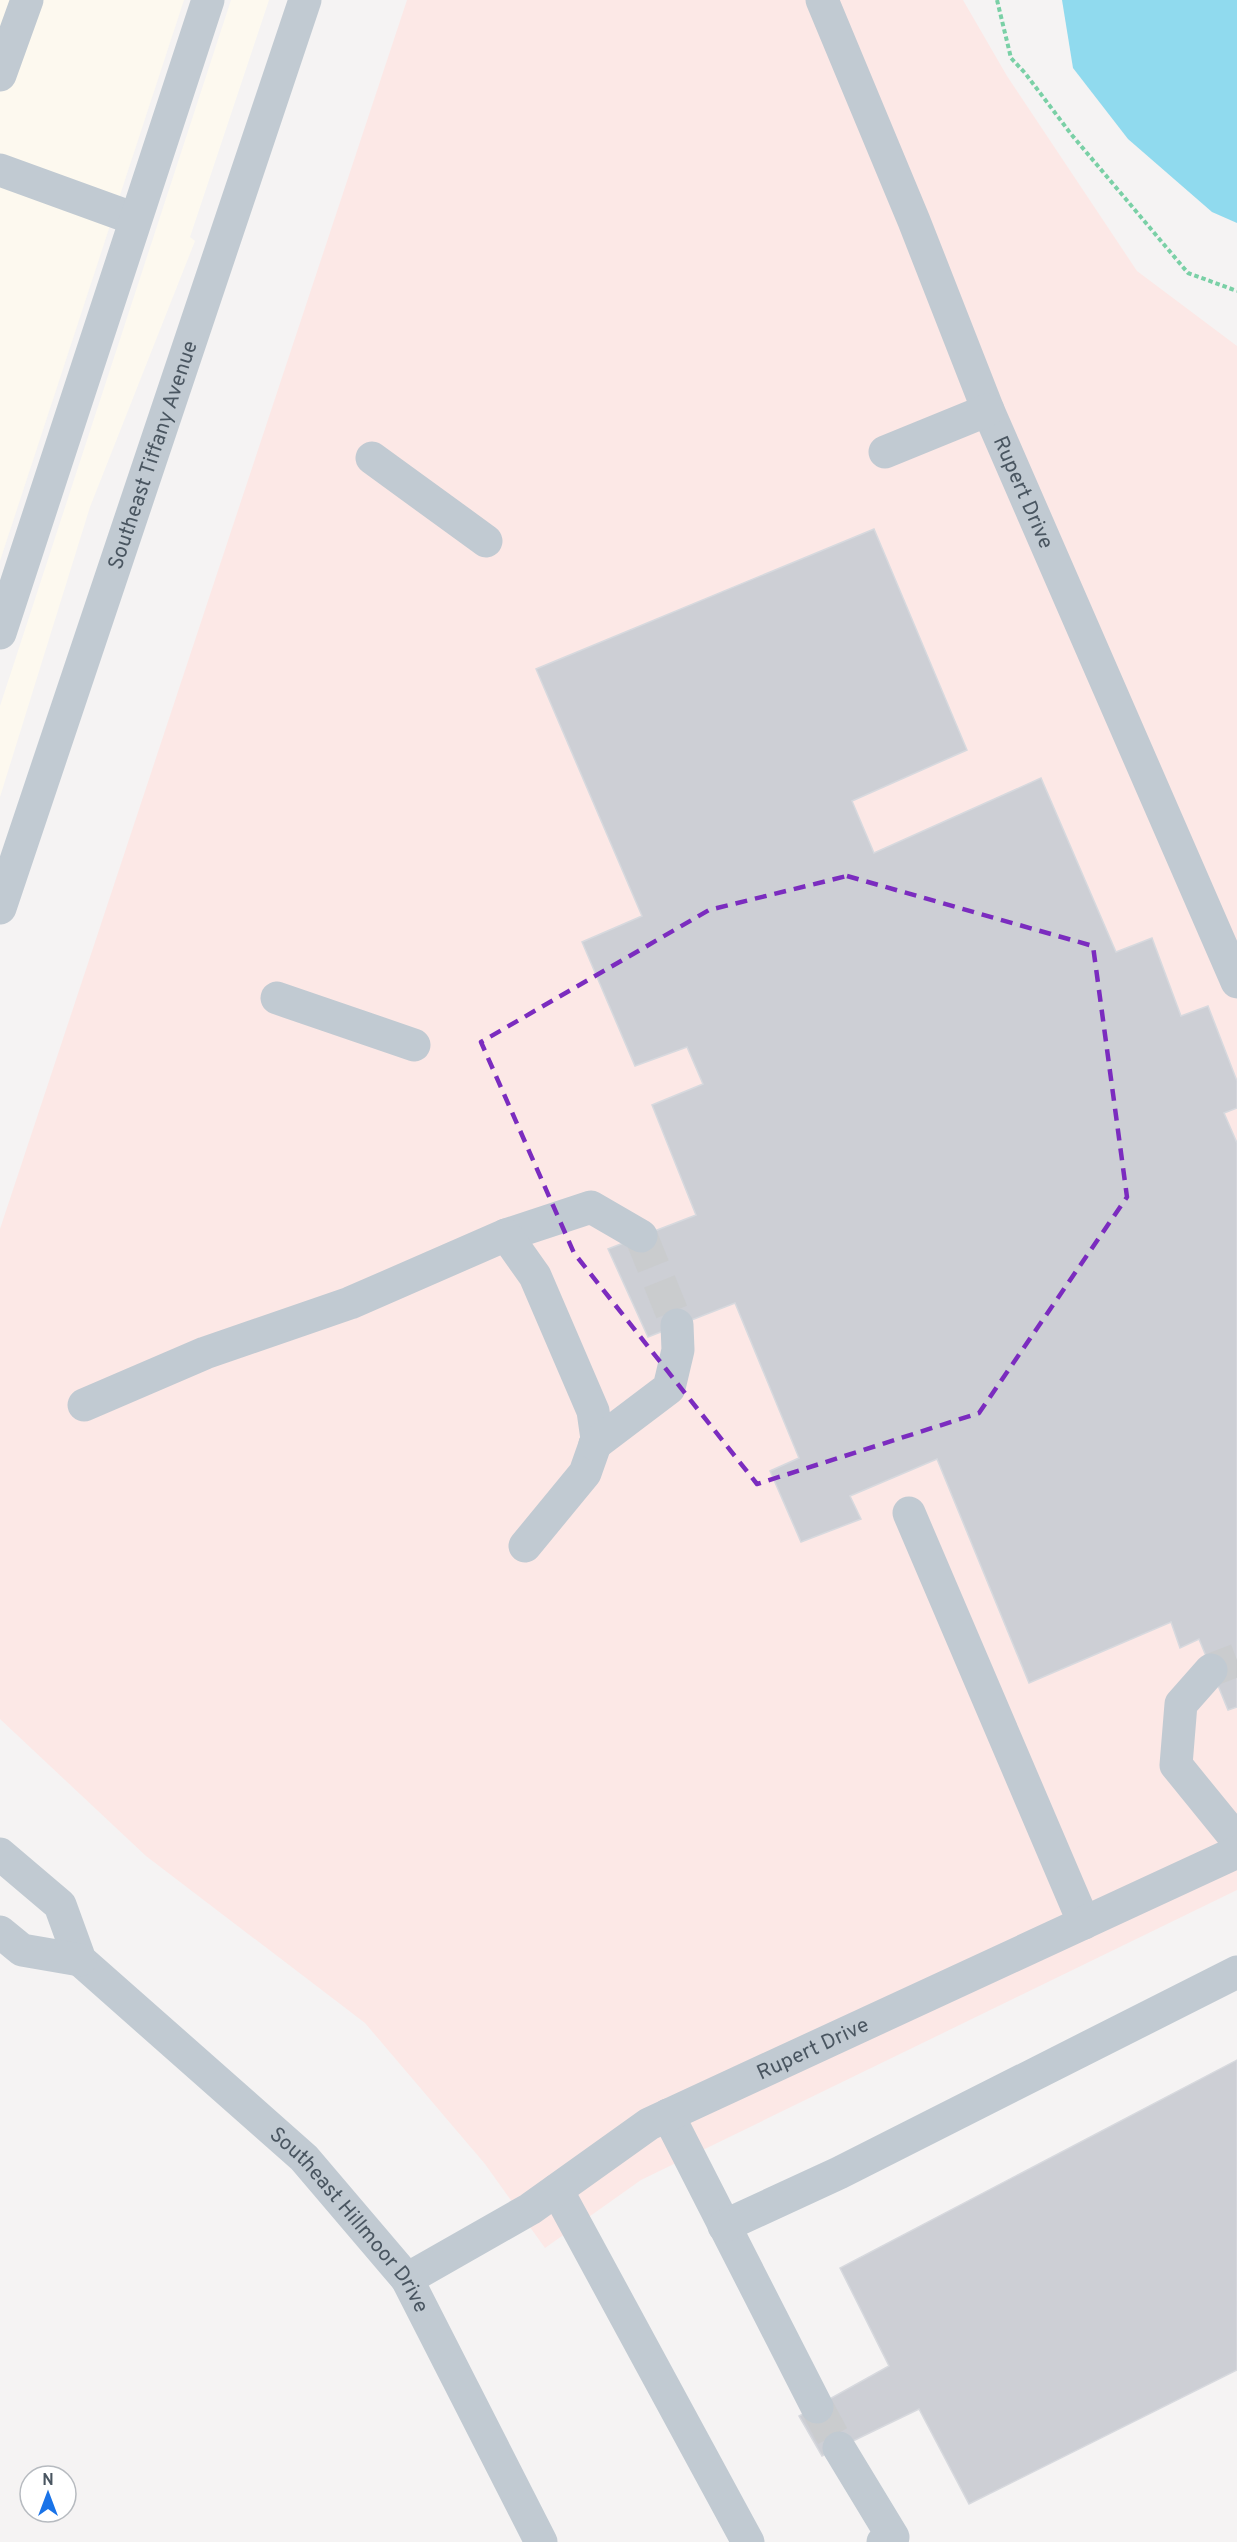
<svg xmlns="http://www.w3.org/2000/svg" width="1237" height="2542" viewBox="0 0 1237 2542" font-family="Overpass,sans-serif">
<rect width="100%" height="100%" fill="#f5f3f3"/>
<g fill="#fdf9ef">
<path d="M0 0H184L0 561Z"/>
<path d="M231 0H269L190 237 195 241 90 507 0 797V706Z"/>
</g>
<path fill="#fce8e6" d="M407 0H963L1007 76 1137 271 1237 346V1890L641 2180 545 2248 485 2164 365 2023 146 1856 0 1719V1229Z"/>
<path fill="#90daee" d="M1062 0H1237V223L1212 212 1128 139 1073 68Z"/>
<g fill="#cdcfd5" stroke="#d7d9de" stroke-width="1.5">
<path d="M874 529 967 750 852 801 874 853 1041 778 1116 952 1152 938 1181 1016 1208 1006 1237 1081V1108L1224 1113 1237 1143V1707L1228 1710 1199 1639 1180 1648 1171 1622 1029 1683 937 1459 850 1496 861 1519 801 1542 770 1471 799 1458 735 1303 648 1337 608 1249 696 1215 652 1105 703 1084 687 1047 635 1066 582 942 642 916 536 669Z"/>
<path d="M1237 2060V2370L969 2504 919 2409 822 2456 799 2416 889 2366 840 2268Z"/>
</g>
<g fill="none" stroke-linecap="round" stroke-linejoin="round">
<g stroke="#caccce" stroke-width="33" stroke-dasharray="33 16" stroke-linecap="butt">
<path d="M641 1236 677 1325"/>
<path d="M1211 1670 1237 1660"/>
<path d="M817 2407 839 2448"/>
</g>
<path stroke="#7ad0a6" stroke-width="4" stroke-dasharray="4.5 3" stroke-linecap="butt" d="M997 0 1011 58 1025 73 1071 134 1188 273 1237 291"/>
<g stroke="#c1cad2" stroke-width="33">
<path id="s1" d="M822 0 914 221 988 410 1237 982"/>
<path d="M0 75 27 0"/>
<path d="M0 170 135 219"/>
<path d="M885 452 988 410"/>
<path d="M372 458 486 541"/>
<path d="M0 633 208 0"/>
<path id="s2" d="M0 908 305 0"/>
<path d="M277 998 414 1045"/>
<path d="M506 1235 591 1207 641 1236"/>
<path d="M84 1405 205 1353 350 1303 506 1235 535 1276 593 1411 597 1439 585 1473 525 1546"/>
<path d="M595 1444 669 1388 678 1350 677 1325"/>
<path d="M909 1513 1084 1923"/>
<path d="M1211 1670 1181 1704 1176 1765 1237 1840"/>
<path id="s3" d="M0 1854 60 1905 80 1960 304 2158 407 2279 541 2542"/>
<path d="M0 1932 22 1950 80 1960"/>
<path d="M668 2115 817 2407"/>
<path d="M557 2190 748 2542"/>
<path d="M724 2226 839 2173 1237 1972"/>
<path id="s4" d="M407 2279 530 2209 649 2124 1237 1852"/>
<path d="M839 2448 893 2537 883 2542"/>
</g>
</g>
<path fill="none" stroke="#7b2cbf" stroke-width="4.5" stroke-dasharray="12 8" stroke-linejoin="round" d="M847 876 1093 946 1127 1197 979 1413 757 1484 574 1253 481 1042 709 910Z"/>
<g text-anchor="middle" stroke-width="4.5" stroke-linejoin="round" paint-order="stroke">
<g font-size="21" fill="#4a5661" stroke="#fff">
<text dy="7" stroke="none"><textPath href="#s2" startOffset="478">Southeast Tiffany Avenue</textPath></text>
<text dy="7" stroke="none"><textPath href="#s1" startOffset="532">Rupert Drive</textPath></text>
<text dy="7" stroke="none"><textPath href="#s4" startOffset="468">Rupert Drive</textPath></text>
<text dy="7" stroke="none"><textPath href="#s3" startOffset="513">Southeast Hillmoor Drive</textPath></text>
</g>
</g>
<g transform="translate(48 2494)"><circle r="28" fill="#ffffff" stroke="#b7bbc0" stroke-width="1.5"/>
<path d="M0-4.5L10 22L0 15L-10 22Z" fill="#1a73e8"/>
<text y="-9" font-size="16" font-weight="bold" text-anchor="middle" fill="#4a5661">N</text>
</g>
</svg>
